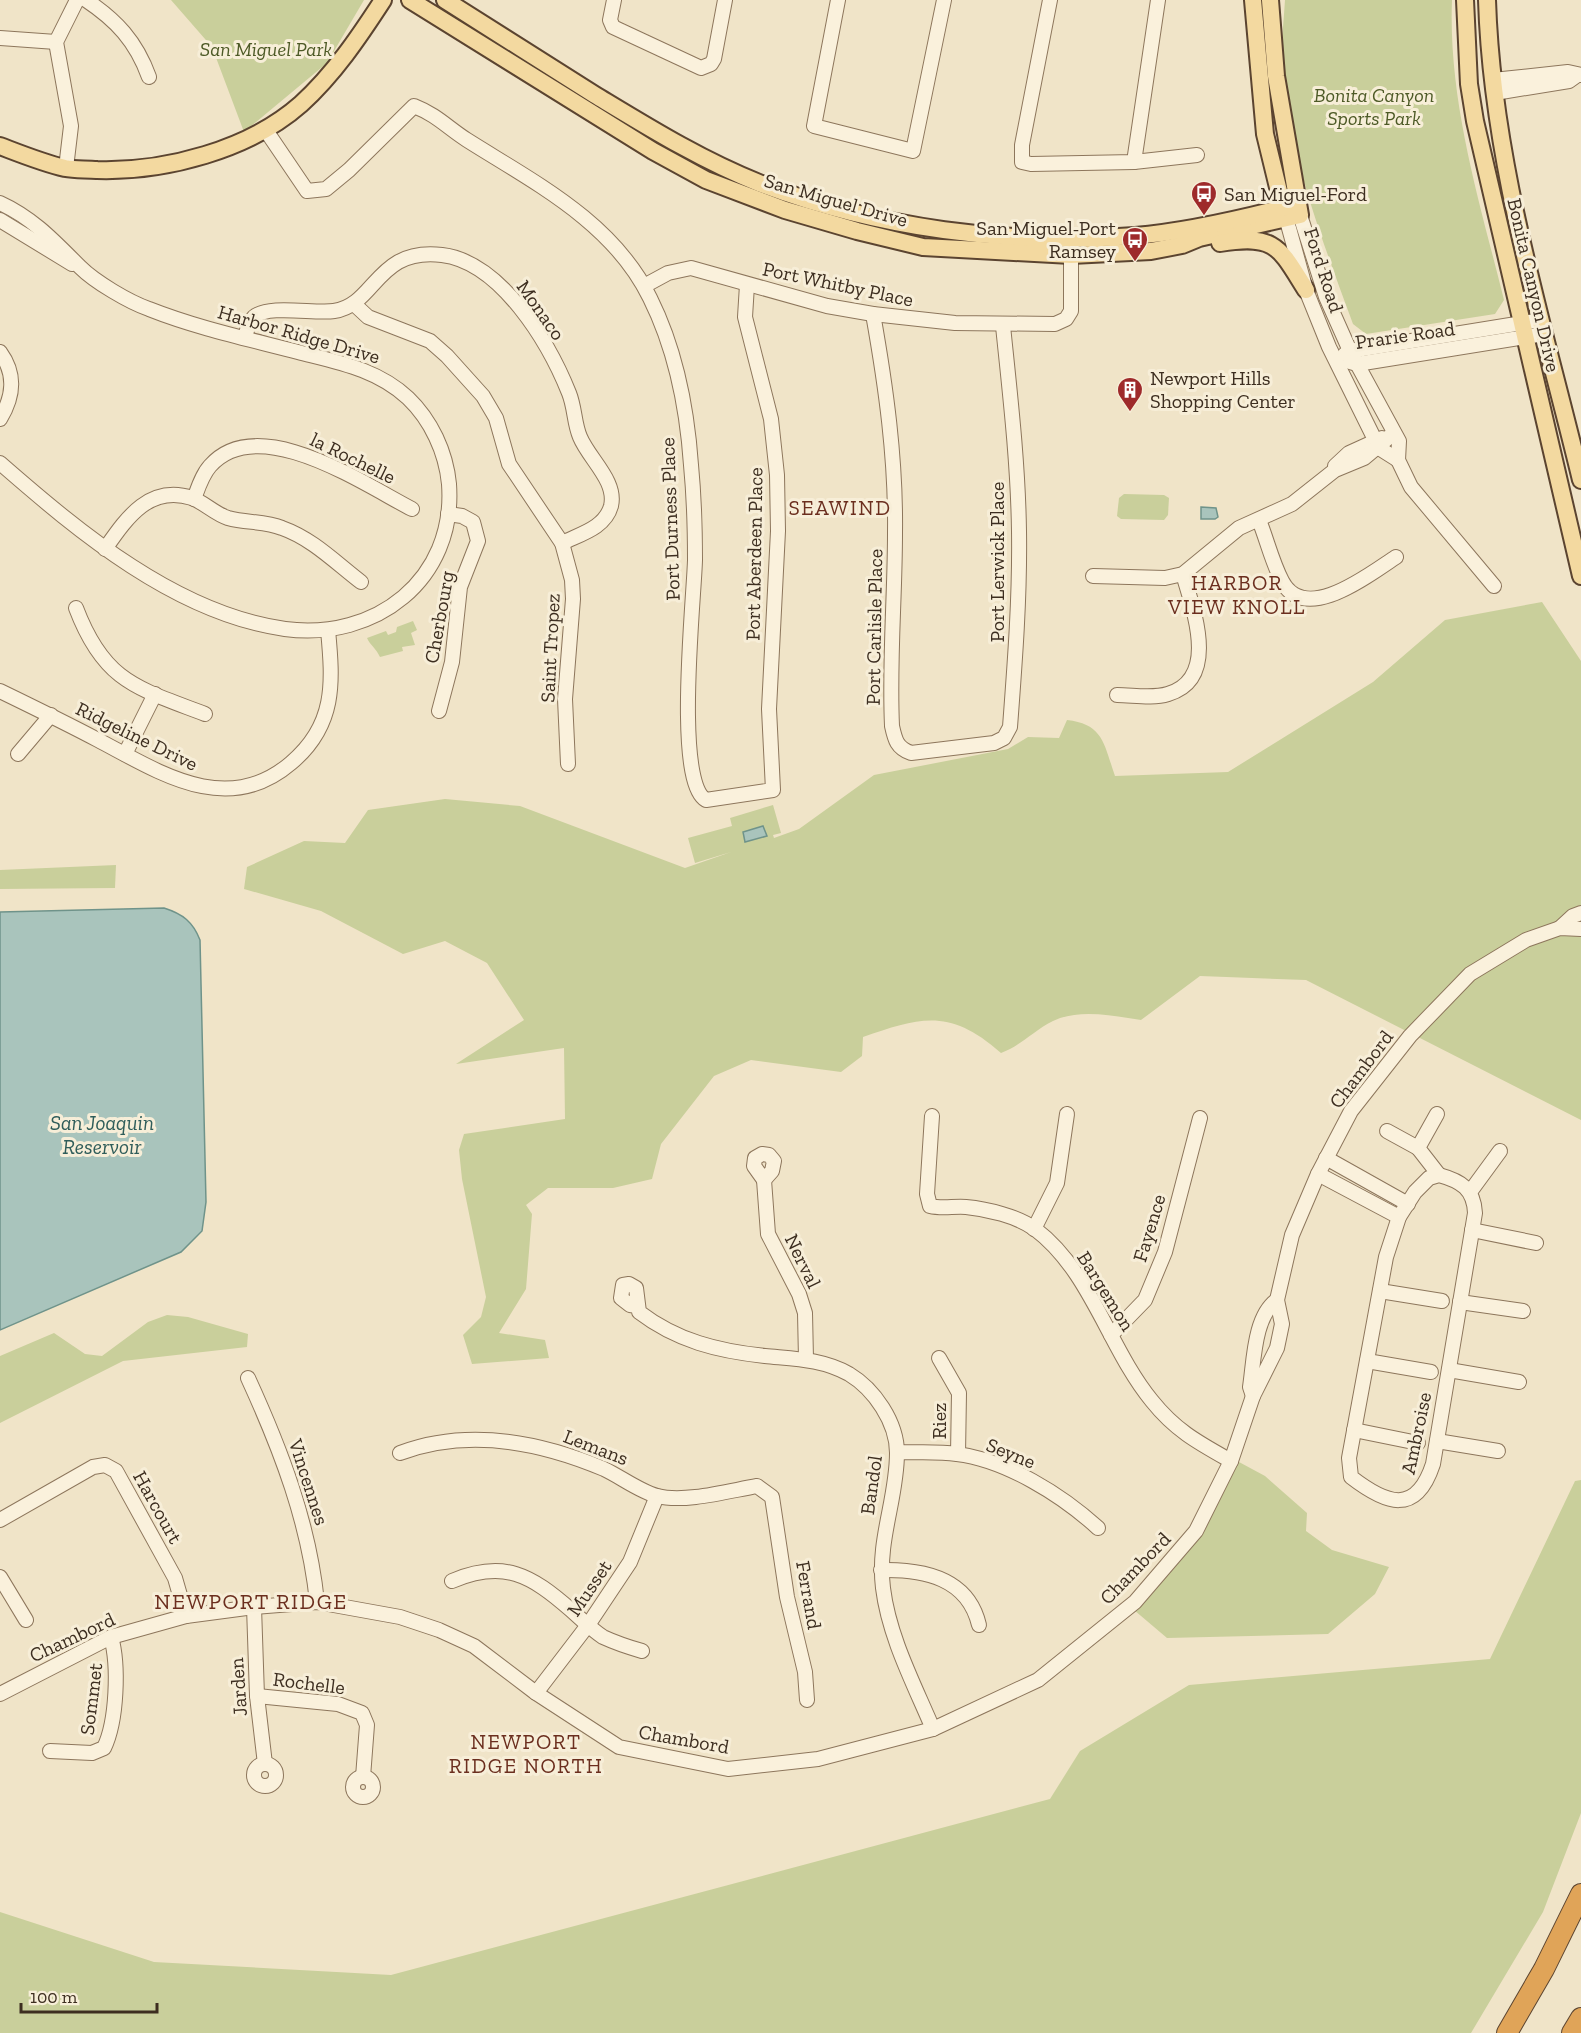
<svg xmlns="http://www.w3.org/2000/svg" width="1581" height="2033" viewBox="0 0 1581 2033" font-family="'Zilla Slab',serif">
<rect width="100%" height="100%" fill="#f0e4c8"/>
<g fill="#c9cf9b">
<path d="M171 0H364L327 63 244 132 212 47Z"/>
<path d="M1285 0H1452C1448 102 1480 203 1504 300L1495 314 1366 334 1353 324C1321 237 1285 145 1282 50 1282 34 1284 17 1285 0Z"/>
<path d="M1124 494 1164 495 1169 498 1168 515 1164 520 1121 519 1117 516 1119 498Z"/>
<path d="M1542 602 1581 661V1120L1306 980 1200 976 1141 1020C1113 1016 1080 1008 1053 1021 1033 1031 1022 1045 1001 1053 950 1008 921 1017 863 1037L862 1056 841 1072 751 1060 714 1076 661 1144 652 1179 613 1188H548L526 1205 532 1214 526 1289 499 1333 545 1340 549 1358 472 1364 463 1335 481 1317 486 1297 462 1179 459 1150 464 1134 565 1119 564 1048 456 1064 524 1020 487 963 445 941 403 954 321 911 244 889 247 867 304 841 345 843 368 810 445 799 520 806 685 868 731 852 695 863 688 838 732 826 730 818 773 805 781 833 773 835 774 838 799 829 874 775 1008 749 1028 737 1059 738 1067 720C1104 724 1104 745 1115 776L1228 772 1373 682 1445 620Z"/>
<path d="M413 621 417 630 411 633 415 645 402 647 403 651 380 657C376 648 370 645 367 638L386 631 388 635 396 632 397 627Z"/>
<path d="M116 865 115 888 0 889V870Z"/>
<path d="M167 1315 188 1317 248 1334 247 1347 123 1361 0 1423V1356L54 1333 85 1354 102 1356 148 1322Z"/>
<path d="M1239 1462 1265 1476 1307 1513 1306 1531 1332 1550 1389 1567 1375 1594 1328 1634 1167 1638 1134 1610 1193 1543Z"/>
<path d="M1581 1480V1813L1543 1912 1471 2033H0V1912L154 1962 391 1975 1050 1799 1080 1751 1189 1685 1490 1659 1575 1481Z"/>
</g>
<g fill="#a9c4bc" stroke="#6f938a" stroke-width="1.5">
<path d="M1201 507 1216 508 1218 517 1215 519H1201Z"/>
<path d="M763 826 767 836 745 842 743 832Z"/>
<path d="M164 908C183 914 193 922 200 940L206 1202 202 1231 181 1252 0 1330V912Z"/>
</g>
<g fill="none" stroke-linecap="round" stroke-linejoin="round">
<defs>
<g id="minor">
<path d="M86 0C116 20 136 41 149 77"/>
<path d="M614 0 610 20 613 27 701 68 711 64 714 59 725 0"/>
<path d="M838 0 814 126 913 151 944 0"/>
<path d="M1050 0 1022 145V162L1031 164 1134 162 1197 155"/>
<path d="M0 38 56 42"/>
<path d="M1493 80 1568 72 1581 75"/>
<path d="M1495 93 1569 81 1576 76"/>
<path d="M265 129 307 191 326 189 349 170 414 106C437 115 448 128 467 140 535 183 613 222 650 298 676 350 687 407 691 465 694 496 695 528 695 560 694 599 674 782 706 800L773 790 769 709 778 531 777 475 771 419 745 317 747 285"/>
<path d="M1134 162 1158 0"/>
<path d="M66 168 71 126 56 42 77 0"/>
<path d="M0 203C33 218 55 242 80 267 95 282 129 302 149 309 197 328 248 339 298 352 337 362 377 369 408 398 431 420 446 452 449 484 456 580 375 641 285 629 177 614 79 532 0 463"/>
<path d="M1284 210 1306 290 1329 347 1379 448 1398 460"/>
<path d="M1300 215 1326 297 1350 351 1399 441 1398 460 1411 487 1494 586"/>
<path d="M0 220 72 264"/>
<path d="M644 286 668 273 691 268 827 306 873 314 955 323 1055 324 1066 319 1071 311V247"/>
<path d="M354 304 368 317 430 341 447 356 483 396 496 418 509 464 562 543 572 580 573 599 565 699 568 764"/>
<path d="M873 314C886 387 896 459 895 533 895 597 889 661 892 726 895 740 897 748 911 753L994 743 1004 738 1010 727C1015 661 1020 596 1019 531 1018 462 1010 394 1003 326"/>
<path d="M245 338C247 330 248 323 254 317 268 304 315 314 334 311 376 305 376 247 442 255 501 262 549 343 569 393 575 408 574 423 580 437 589 459 617 481 611 506 605 528 580 534 562 543"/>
<path d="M0 352C16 374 14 396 0 419"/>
<path d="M1345 354 1350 351 1541 320"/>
<path d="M1350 362 1357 364 1544 334"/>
<path d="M1335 466 1349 453 1382 438"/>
<path d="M194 499C198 488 202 475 210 466 258 411 365 485 412 509"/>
<path d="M1259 520C1267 540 1272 562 1282 581 1305 626 1371 573 1396 557"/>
<path d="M105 549C126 519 149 484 192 498 205 503 215 514 228 518 246 523 265 521 282 528 313 539 336 563 361 582"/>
<path d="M1093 576 1165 578 1183 574 1239 528 1292 504 1335 470 1364 458 1394 433"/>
<path d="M76 608C104 682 137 688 205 714"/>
<path d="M0 691C33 707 66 723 98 740 159 772 227 818 291 763 336 725 333 683 328 630"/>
<path d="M1117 695C1133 695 1152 699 1168 694 1220 679 1193 609 1183 574"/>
<path d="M439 711 452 662 460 587 478 541 473 522 462 516 448 514"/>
<path d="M18 754 51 715"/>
<path d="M125 754 155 694"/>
<path d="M1560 928 1573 916 1581 913"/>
<path d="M1437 1114 1418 1148 1439 1175"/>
<path d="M932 1116 927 1194 930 1206C942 1209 954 1206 966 1207 987 1209 1017 1216 1035 1229 1091 1271 1109 1349 1152 1401 1176 1431 1199 1443 1231 1461"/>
<path d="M1387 1131 1418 1148"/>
<path d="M762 1154 769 1155 774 1161 772 1171 764 1180 754 1166 755 1158Z"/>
<path d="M1326 1158 1408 1204"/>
<path d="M1318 1174 1399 1217"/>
<path d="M1439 1175C1461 1181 1474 1189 1475 1213L1433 1464C1416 1516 1386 1504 1351 1477L1349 1458 1386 1257 1399 1217 1415 1192 1429 1178Z"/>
<path d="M764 1180 768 1234 799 1294 805 1313 806 1359"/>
<path d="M1470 1192 1500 1151"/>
<path d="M1034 1229 1057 1183 1067 1114"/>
<path d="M1472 1230 1536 1243"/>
<path d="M1380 1291 1442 1301"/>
<path d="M1460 1302 1523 1311"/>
<path d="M637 1306 630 1305 621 1298 623 1285 629 1284 636 1288 639 1312C677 1341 718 1351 765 1356 795 1359 822 1359 849 1374 874 1389 897 1422 897 1453 897 1499 877 1540 883 1588 889 1637 914 1684 933 1729"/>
<path d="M1111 1335 1145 1300 1165 1252 1200 1118"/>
<path d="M939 1358 959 1393 958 1454"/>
<path d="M1367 1361 1431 1372"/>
<path d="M1449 1370 1519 1382"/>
<path d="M248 1378C281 1450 309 1523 317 1602"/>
<path d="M1253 1396 1250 1387C1254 1361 1254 1316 1277 1300"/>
<path d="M1354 1430 1418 1443"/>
<path d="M1437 1441 1498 1451"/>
<path d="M897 1452C916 1453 937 1451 957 1454 1006 1460 1062 1495 1098 1528"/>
<path d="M400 1453C467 1428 540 1442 604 1469 621 1477 639 1491 657 1496 685 1503 728 1491 757 1486L772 1497 787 1597 805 1672 807 1700"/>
<path d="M0 1520 93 1467 105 1465 116 1471 175 1578 186 1616"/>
<path d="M881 1570C924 1569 968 1578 979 1625"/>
<path d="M0 1577 26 1620"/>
<path d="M452 1581C504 1559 531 1575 571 1610 581 1619 592 1630 603 1637 616 1643 628 1647 642 1651"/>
<path d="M254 1607 257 1696 265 1764"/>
<path d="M536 1693 588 1625 630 1562 657 1496"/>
<path d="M0 1694 111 1637 186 1616 254 1607 317 1602 400 1617 439 1630 474 1646 536 1693 619 1747 728 1769 818 1759 933 1729 1038 1680 1135 1602 1196 1531 1231 1461 1253 1396 1277 1348 1282 1324 1277 1300 1292 1235 1318 1174 1351 1111 1410 1036 1470 974 1526 940 1560 928 1581 929"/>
<path d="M257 1696 338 1704 362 1713 367 1725 363 1777"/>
<path d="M50 1751 92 1753 104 1748C117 1721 119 1665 111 1637"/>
<circle cx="265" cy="1775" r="11"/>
<circle cx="363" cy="1787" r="10"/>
</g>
<g id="major">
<path d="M410 0 653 151 706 180 785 210 857 231 923 247 1071 255 1151 251 1182 245 1199 238 1300 215 1276 76 1270 0"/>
<path d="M445 0C495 32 545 63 595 95 648 127 701 160 759 183 876 228 1010 246 1135 236 1186 232 1241 219 1291 206"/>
<path d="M1253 0 1265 134 1283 208"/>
<path d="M1465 0 1469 84 1475 121 1581 576"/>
<path d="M1487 0C1492 163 1543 322 1581 480"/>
<path d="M0 146C21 154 43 163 65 168 75 170 86 169 97 170 165 172 249 150 301 104 334 74 359 37 383 0"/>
<path d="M1220 243C1276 234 1279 247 1306 290"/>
</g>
<g id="highway">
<path d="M1507 2033 1544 1969 1581 1894"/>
<path d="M1572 2033 1581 2018"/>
</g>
</defs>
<use href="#minor" stroke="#8d765c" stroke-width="16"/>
<use href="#major" stroke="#5b4430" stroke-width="20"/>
<use href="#highway" stroke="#5b4430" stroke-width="22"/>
<use href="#minor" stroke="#faf1dc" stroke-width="14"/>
<use href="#major" stroke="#f3d9a0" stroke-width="16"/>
<use href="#highway" stroke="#e0a458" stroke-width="20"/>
</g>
<defs>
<symbol id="bus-pin" viewBox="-11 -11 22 30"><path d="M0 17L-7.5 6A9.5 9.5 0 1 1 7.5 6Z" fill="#9e2a2b" stroke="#f7eed8"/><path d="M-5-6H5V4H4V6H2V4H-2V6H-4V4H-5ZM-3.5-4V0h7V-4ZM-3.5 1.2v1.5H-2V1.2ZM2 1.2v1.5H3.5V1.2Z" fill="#fff"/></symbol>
<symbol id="building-pin" viewBox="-11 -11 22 30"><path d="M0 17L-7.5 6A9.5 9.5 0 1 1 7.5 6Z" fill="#9e2a2b" stroke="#f7eed8"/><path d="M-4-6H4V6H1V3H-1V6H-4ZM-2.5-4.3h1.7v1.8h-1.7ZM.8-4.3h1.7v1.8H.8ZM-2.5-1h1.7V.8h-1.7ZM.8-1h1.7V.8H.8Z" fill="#fff"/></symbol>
</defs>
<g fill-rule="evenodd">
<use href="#bus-pin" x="1189" y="179" width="30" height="40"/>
<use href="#bus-pin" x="1120" y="225" width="30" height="40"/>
<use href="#building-pin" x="1115" y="375" width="30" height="40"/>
</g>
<g text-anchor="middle" stroke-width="6" stroke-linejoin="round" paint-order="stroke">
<g font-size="20" font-style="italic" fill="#4d5a26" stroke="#f7eed8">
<text x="266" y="56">San Miguel Park</text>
<text x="1374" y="102">Bonita Canyon<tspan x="1374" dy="23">Sports Park</tspan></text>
</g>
<g font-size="20" fill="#3d2e20" stroke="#f7eed8" text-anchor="start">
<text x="1224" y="201">San Miguel-Ford</text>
<text x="1116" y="235" text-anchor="end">San Miguel-Port<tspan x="1116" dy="23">Ramsey</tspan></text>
<text x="1150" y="385">Newport Hills<tspan x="1150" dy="23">Shopping Center</tspan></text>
</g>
<g font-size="20" fill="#3d2e20" stroke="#f7eed8">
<text transform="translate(836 200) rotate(16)" y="7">San Miguel Drive</text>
<text transform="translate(1324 270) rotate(72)" y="7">Ford Road</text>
<text transform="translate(838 284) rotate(12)" y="7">Port Whitby Place</text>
<text transform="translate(1534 285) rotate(77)" y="7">Bonita Canyon Drive</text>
<text transform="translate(541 310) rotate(55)" y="7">Monaco</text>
<text transform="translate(299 334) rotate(16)" y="7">Harbor Ridge Drive</text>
<text transform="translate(1405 335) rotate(-8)" y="7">Prarie Road</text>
<text transform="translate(353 458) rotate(26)" y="7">la Rochelle</text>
<text transform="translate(670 519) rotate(-92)" y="7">Port Durness Place</text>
<text transform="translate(754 554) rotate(-89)" y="7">Port Aberdeen Place</text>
<text transform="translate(997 562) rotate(-90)" y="7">Port Lerwick Place</text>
<text transform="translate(439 617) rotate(-80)" y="7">Cherbourg</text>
<text transform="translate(874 627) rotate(-89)" y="7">Port Carlisle Place</text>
<text transform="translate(550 648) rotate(-87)" y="7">Saint Tropez</text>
<text transform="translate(137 736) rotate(26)" y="7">Ridgeline Drive</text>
<text transform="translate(1361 1069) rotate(-53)" y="7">Chambord</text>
<text transform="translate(1149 1228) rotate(-73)" y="7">Fayence</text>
<text transform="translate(803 1261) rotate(64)" y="7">Nerval</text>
<text transform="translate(1106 1291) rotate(58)" y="7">Bargemon</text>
<text transform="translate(939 1421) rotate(-90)" y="7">Riez</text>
<text transform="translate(1416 1433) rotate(-78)" y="7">Ambroise</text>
<text transform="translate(596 1447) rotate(21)" y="7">Lemans</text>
<text transform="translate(1011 1453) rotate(22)" y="7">Seyne</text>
<text transform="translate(309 1482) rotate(72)" y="7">Vincennes</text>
<text transform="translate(871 1485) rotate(-82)" y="7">Bandol</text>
<text transform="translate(158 1507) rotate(61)" y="7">Harcourt</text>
<text transform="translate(1135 1568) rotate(-46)" y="7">Chambord</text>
<text transform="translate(589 1588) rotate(-56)" y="7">Musset</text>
<text transform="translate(809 1595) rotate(80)" y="7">Ferrand</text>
<text transform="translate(72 1637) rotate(-25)" y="7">Chambord</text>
<text transform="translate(309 1683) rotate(7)" y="7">Rochelle</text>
<text transform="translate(238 1687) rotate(-94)" y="7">Jarden</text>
<text transform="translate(91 1699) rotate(-83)" y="7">Sommet</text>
<text transform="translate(684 1739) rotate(10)" y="7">Chambord</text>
</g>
<g font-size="21" letter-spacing="1.5" fill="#6b2e1e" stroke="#f7eed8">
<text x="840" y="515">SEAWIND</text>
<text x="1237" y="590">HARBOR<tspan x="1237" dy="24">VIEW KNOLL</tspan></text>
<text x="526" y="1749">NEWPORT<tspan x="526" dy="24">RIDGE NORTH</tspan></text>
</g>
<g font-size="21" font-style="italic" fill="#2f5d5a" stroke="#f7eed8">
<text x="102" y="1130">San Joaquin<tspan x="102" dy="24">Reservoir</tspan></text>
</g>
<g font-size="22" letter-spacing="1.5" fill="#6b2e1e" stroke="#f7eed8">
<text x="251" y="1609">NEWPORT RIDGE</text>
</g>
</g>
<path d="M21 2003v9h136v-9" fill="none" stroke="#3d2e20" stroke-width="3"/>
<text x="30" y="2003" font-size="18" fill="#3d2e20" stroke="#f7eed8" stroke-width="4.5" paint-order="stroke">100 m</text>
</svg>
